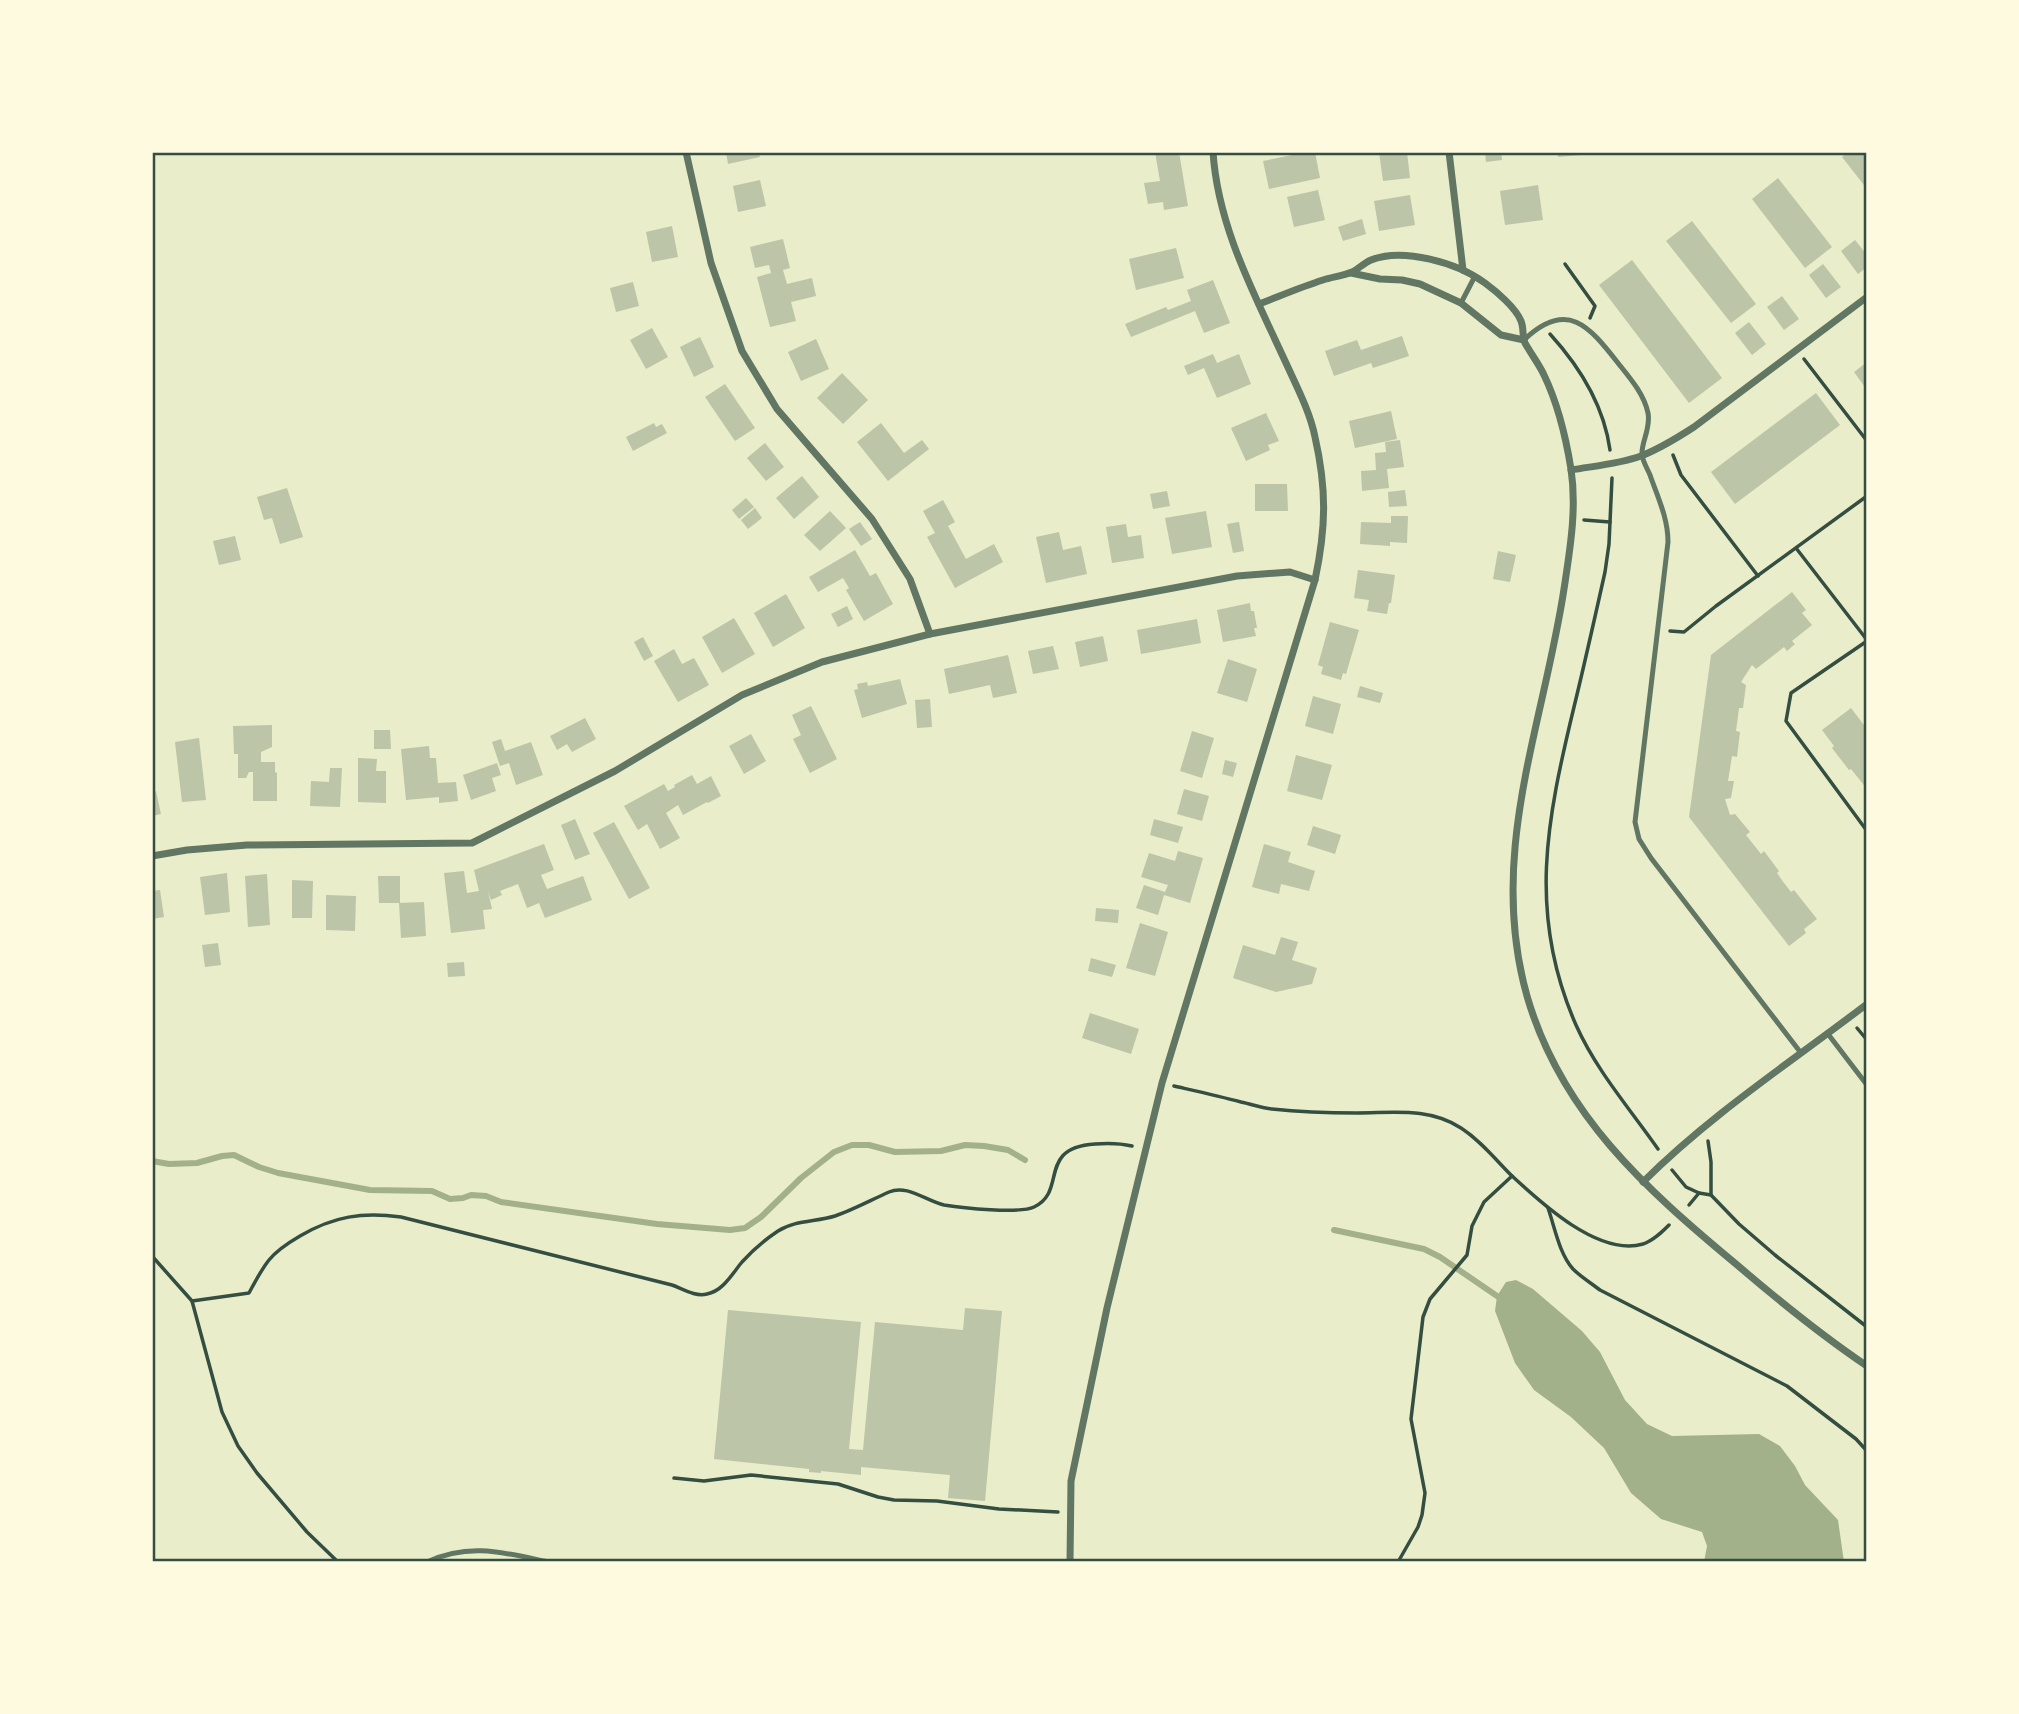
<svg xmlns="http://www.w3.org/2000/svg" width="2019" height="1714" viewBox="0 0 2019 1714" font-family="Merriweather,serif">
<rect width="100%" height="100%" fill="#e9edc9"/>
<path fill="#a3b18a" d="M1516 1280 1533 1289 1582 1331 1600 1352 1625 1400 1647 1424 1672 1436 1759 1434 1780 1446 1795 1466 1805 1485 1838 1520 1844 1562H1704L1707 1546 1702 1532 1661 1519 1631 1493 1604 1448 1571 1417 1534 1390 1515 1363 1495 1311 1497 1296 1506 1282Z"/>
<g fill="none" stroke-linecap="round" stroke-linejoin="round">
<g stroke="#a3b18a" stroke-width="6">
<path d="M152 1161 169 1164 197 1163 222 1156 234 1155 259 1167 278 1173 370 1190 432 1191 450 1199 463 1198 471 1195 486 1196 501 1202 593 1215 657 1224 730 1230 745 1228 761 1217 801 1178 834 1152 852 1145H869L895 1152 941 1151 965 1145 984 1146 1008 1150 1025 1160"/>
<path d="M1334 1230 1424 1249 1440 1257 1497 1296"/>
</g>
</g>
<g fill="#bcc5a7">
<path d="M726 152H758L760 157 728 164Z"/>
<path d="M1155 152H1179L1188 206 1164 210 1163 202 1148 204 1144 183 1160 181Z"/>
<path d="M1307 152H1315L1320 178 1269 189 1263 161Z"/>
<path d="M1379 152H1407L1410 178 1383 181Z"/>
<path d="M1485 152H1501L1502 160 1486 162Z"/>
<path d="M1558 152H1592V154L1558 157Z"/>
<path d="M1848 152H1867V189L1842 157Z"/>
<path d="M1778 178 1832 247 1805 268 1752 199Z"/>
<path d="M760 180 766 206 738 212 733 186Z"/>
<path d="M1538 185 1543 220 1505 225 1500 191Z"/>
<path d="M1318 190 1325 220 1294 227 1287 197Z"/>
<path d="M1410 195 1415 225 1379 231 1374 201Z"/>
<path d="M1362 219 1366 234 1343 241 1338 227Z"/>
<path d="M1692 221 1756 304 1731 323 1666 241Z"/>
<path d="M672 226 678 257 652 262 646 232Z"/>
<path d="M783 239 790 268 783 270 787 284 812 278 816 296 791 302 796 321 770 327 757 277 771 273 769 265 755 268 750 247Z"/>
<path d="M1855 240 1867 255V267L1858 274 1841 251Z"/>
<path d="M1176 248 1184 278 1136 290 1129 259Z"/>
<path d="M1632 260 1722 378 1689 403 1599 285Z"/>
<path d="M1823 264 1841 287 1826 298 1809 275Z"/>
<path d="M1213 280 1230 323 1204 333 1195 311 1131 337 1125 324 1166 307 1168 310 1191 301 1187 290Z"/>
<path d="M633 282 639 306 616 312 610 288Z"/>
<path d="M1782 296 1799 319 1784 330 1767 307Z"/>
<path d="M1749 322 1766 344 1752 355 1735 333Z"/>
<path d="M652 328 668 357 646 369 630 340Z"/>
<path d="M1402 336 1409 356 1373 368 1371 363 1334 376 1325 351 1357 340 1361 350Z"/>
<path d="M700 337 714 367 694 377 680 347Z"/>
<path d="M816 339 829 369 801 381 788 352Z"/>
<path d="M1213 354 1217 363 1239 354 1251 384 1217 398 1204 368 1188 375 1184 366Z"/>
<path d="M1867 362V390L1854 372Z"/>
<path d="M842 373 868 400 843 424 817 398Z"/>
<path d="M725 384 755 428 735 441 705 397Z"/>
<path d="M1816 393 1840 425 1735 504 1711 472Z"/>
<path d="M1391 411 1397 439 1355 448 1349 421Z"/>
<path d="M1266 413 1279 441 1268 445 1270 450 1246 461 1231 428Z"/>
<path d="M654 423 656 427 662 424 667 433 633 451 626 437Z"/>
<path d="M881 423 904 453 922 440 929 449 888 481 857 442Z"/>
<path d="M1400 440 1404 467 1387 469 1389 488 1362 491 1361 471 1376 470 1375 453 1386 452 1385 442Z"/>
<path d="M765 443 784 467 766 481 747 458Z"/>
<path d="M802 476 819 497 794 519 776 498Z"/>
<path d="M1255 484H1287L1288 511H1255Z"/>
<path d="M287 488 303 537 280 544 272 518 264 520 257 497Z"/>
<path d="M1405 490 1407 506 1389 507 1388 492Z"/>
<path d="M1167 491 1170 506 1153 509 1150 494Z"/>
<path d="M746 498 754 507 739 519 732 510Z"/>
<path d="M943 500 955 522 948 526 966 559 994 544 1003 562 955 588 927 537 935 533 923 511Z"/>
<path d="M755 508 762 518 748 529 741 520Z"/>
<path d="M830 511 846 528 820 551 804 535Z"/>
<path d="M1206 511 1212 547 1172 554 1165 518Z"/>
<path d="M1391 516H1408L1407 543 1390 542V546L1360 544 1361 522 1391 523Z"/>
<path d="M860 522 872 539 861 546 849 529Z"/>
<path d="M1239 522 1244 551 1233 553 1227 524Z"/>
<path d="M1126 524 1128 537 1141 535 1144 558 1112 563 1106 527Z"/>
<path d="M1059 532 1063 550 1081 546 1087 574 1046 583 1036 537Z"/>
<path d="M235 536 241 560 219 565 213 541Z"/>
<path d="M855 550 870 576 876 573 893 604 864 621 846 590 849 588 843 578 818 592 809 577Z"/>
<path d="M1498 551 1516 555 1510 582 1493 579Z"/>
<path d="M1358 570 1395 575 1391 603H1389L1387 614 1367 611 1369 600 1354 598Z"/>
<path d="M1792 592 1806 610 1802 613 1812 625 1792 641 1795 644 1787 651 1784 647 1756 669 1752 665 1741 682 1746 685 1743 708H1739L1736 731 1740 732 1737 757 1732 756 1728 781H1734L1731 798 1725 799 1730 815 1735 814 1750 832 1746 835 1761 854 1764 851 1779 871 1777 873 1784 883 1791 892 1794 890 1817 919 1804 929 1806 933 1789 946 1689 817 1711 655Z"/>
<path d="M786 594 805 628 773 647 754 613Z"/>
<path d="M1250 603 1251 611H1254L1257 628H1254L1256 636 1223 642 1217 610Z"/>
<path d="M847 606 853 619 838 627 831 614Z"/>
<path d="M734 618 755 654 722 673 702 637Z"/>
<path d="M1197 619 1201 643 1141 654 1137 630Z"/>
<path d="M1330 622 1359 630 1346 674 1343 673 1341 680 1321 674 1323 667 1318 665Z"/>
<path d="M1103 636 1108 661 1080 667 1075 642Z"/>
<path d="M643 637 653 656 644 661 634 642Z"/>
<path d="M1053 646 1059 669 1033 674 1028 651Z"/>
<path d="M674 649 682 664 694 658 709 685 678 702 654 661Z"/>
<path d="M1008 655 1017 693 993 698 990 685 949 694 944 669Z"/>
<path d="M1228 659 1257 669 1247 702 1217 693Z"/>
<path d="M900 679 907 704 862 718 854 690 858 689 857 684 867 682 868 686Z"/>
<path d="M1360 686 1383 693 1380 703 1357 697Z"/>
<path d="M1313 696 1341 704 1333 734 1305 726Z"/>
<path d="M930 699 932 727 917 728 915 700Z"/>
<path d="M811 706 837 759 810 773 793 739 801 735 792 715Z"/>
<path d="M1851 708 1867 729V789L1851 769 1849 770 1832 748 1834 746 1822 730Z"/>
<path d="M585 718 596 739 572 752 567 744 557 750 550 736Z"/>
<path d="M272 725V747L261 752V762H275V772L277 773V801H253V772H249L246 778H238V754H234L233 726Z"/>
<path d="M374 730H390L391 749H374Z"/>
<path d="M1192 731 1214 738 1202 778 1180 771Z"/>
<path d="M751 734 766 761 744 774 729 746Z"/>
<path d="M199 738 206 800 182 802 175 742Z"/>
<path d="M501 739 505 751 531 742 543 775 516 785 509 763 500 766 492 742Z"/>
<path d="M429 746 430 758H436L438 783 456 782 458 801 439 803V797L406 800 401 749Z"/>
<path d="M1296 755 1332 765 1322 800 1287 791Z"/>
<path d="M358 758 377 759 376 771H386V803L358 802Z"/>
<path d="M1225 760 1237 763 1233 777 1222 774Z"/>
<path d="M497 763 501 775 492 778 496 791 471 800 463 775Z"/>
<path d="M330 768H342L340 807 310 806 311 781 329 782Z"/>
<path d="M692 775 697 784 711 776 721 796 708 803 707 802 683 815 678 805 666 813 680 838 660 849 647 824 638 830 624 806 664 784 668 791 675 787 674 785Z"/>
<path d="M1184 789 1209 796 1202 821 1177 814Z"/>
<path d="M156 791 161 814 152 816V792Z"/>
<path d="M575 819 590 854 575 860 561 825Z"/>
<path d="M1154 819 1183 827 1178 843 1150 835Z"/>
<path d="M614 822 650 888 629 899 593 833Z"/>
<path d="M1313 826 1341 835 1335 854 1307 845Z"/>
<path d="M544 844 554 870 541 875 547 889 583 876 592 900 545 918 539 903 527 908 518 884 500 891 502 895 491 900 488 891 492 909 483 910 485 929 451 933 444 873 464 871 467 893 479 891 474 870Z"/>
<path d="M1264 844 1291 852 1288 862 1315 871 1309 891 1281 884 1279 894 1252 887Z"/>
<path d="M1178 851 1203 858 1190 903 1164 895 1158 915 1136 908 1144 885 1165 892 1168 885 1141 877 1149 853 1175 861Z"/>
<path d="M227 873 230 912 205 915 200 877Z"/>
<path d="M267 874 270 925 248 927 245 876Z"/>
<path d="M378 876H400V903H379Z"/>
<path d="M292 880 313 881 312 918H292Z"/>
<path d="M160 890 164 917 152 919V891Z"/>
<path d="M326 895 356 896 355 931 326 930Z"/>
<path d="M424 902 426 936 401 938 399 903Z"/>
<path d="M1096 908 1119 910 1118 923 1095 921Z"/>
<path d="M1140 923 1168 932 1155 976 1126 968Z"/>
<path d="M1281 937 1298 942 1292 960 1317 968 1312 984 1276 992 1233 978 1243 945 1275 955Z"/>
<path d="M218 943 221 965 205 967 202 945Z"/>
<path d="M1091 958 1116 965 1112 977 1088 971Z"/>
<path d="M464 962 465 976 448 977 447 963Z"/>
<path d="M1090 1013 1139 1029 1131 1054 1082 1038Z"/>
<path d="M965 1308 1002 1311 985 1501 948 1498 950 1475 861 1467V1475L821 1471V1473L809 1472V1469L714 1459 728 1310 861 1322 849 1449 863 1450 875 1322 963 1330Z"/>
</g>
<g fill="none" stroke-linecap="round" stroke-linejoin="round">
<g stroke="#344e41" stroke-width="3.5">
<path d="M1565 264 1595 306 1590 318"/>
<path d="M1550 334C1580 367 1604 406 1610 450"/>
<path d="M1804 359 1867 441"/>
<path d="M1673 455 1681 475 1758 576"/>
<path d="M1612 478 1609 544 1605 572C1595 617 1585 662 1574 707 1547 819 1527 914 1576 1025 1596 1070 1630 1109 1658 1149"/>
<path d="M1584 520 1610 522"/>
<path d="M1796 548 1867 640"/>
<path d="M1670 631 1684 632 1716 606 1867 496"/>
<path d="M1867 641 1791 693 1786 721 1867 831"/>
<path d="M1857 1028 1867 1040"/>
<path d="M1174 1086C1196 1091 1219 1096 1241 1102 1251 1104 1262 1108 1272 1109 1300 1112 1330 1113 1357 1113 1393 1113 1429 1107 1461 1128 1481 1141 1495 1159 1511 1175 1541 1203 1599 1257 1643 1244 1653 1241 1662 1232 1669 1225"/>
<path d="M1708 1141 1711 1162V1195"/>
<path d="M1672 1170 1686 1187 1699 1193 1711 1195 1739 1224 1775 1255 1867 1327"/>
<path d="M1689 1205 1699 1193"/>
<path d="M1548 1208C1555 1228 1559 1253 1573 1269 1581 1277 1591 1283 1600 1290L1787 1386 1856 1439 1867 1451"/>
<path d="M152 1256 192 1301 222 1412 238 1446 257 1473 307 1532 338 1562"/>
<path d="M192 1301 249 1293C255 1282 261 1270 269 1260 277 1250 288 1243 300 1236 334 1216 362 1212 401 1217L672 1285C683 1289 695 1297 707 1294 723 1291 732 1274 742 1262 751 1252 766 1239 778 1231 795 1220 816 1222 835 1216 853 1210 871 1200 889 1192 907 1184 926 1201 944 1205 962 1208 1020 1214 1034 1207 1068 1191 1036 1148 1095 1144 1108 1143 1119 1143 1132 1146"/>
<path d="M674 1478 704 1481 751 1475 838 1484 878 1497 894 1500 937 1501 999 1509 1058 1512"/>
<path d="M1398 1562 1418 1527 1422 1515 1425 1493 1411 1419 1423 1317 1430 1299 1467 1255 1472 1226 1484 1202 1512 1176"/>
</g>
<g stroke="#617663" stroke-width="5">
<path d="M1461 303 1475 276"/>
<path d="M1524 340C1567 299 1589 326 1618 363 1630 378 1644 394 1648 413 1651 429 1641 442 1642 455 1643 462 1648 470 1650 475 1658 498 1668 518 1668 542L1635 822 1639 839 1651 858 1801 1053"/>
<path d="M1828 1034 1867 1085"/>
<path d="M427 1562C470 1542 505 1553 549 1562"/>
</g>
<g stroke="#617663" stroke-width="7">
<path d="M686 152 711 263 742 351 777 409 872 519 910 579 930 634"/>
<path d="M1449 152 1463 270"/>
<path d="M1351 273 1380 279 1402 280 1420 284 1461 303 1501 335 1524 340"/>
<path d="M1259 304C1280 296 1301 287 1323 280 1332 277 1343 276 1352 272 1358 269 1364 263 1371 260 1403 247 1458 263 1485 283 1496 291 1516 308 1521 321 1524 328 1522 336 1525 343 1531 354 1539 364 1544 375 1558 404 1566 438 1571 469 1577 509 1570 549 1564 589 1543 727 1487 854 1527 996 1561 1114 1646 1189 1736 1264 1778 1300 1821 1335 1867 1366"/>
<path d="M1571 470C1594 466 1619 464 1641 456 1659 449 1677 438 1694 427L1867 297"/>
<path d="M152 856 187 850 247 845 472 843 615 771 742 695 822 662 930 634 1237 576 1290 572 1315 580"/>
<path d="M1643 1182C1710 1115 1791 1062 1867 1004"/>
<path d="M1070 1562 1071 1481 1107 1308 1162 1083 1315 580C1326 528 1327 490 1315 437 1310 412 1297 387 1286 363 1255 295 1218 228 1213 152"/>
</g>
</g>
<rect width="2019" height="1714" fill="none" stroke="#fefae0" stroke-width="308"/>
<rect x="154" y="154" width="1711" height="1406" fill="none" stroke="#344e41" stroke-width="2.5"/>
</svg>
